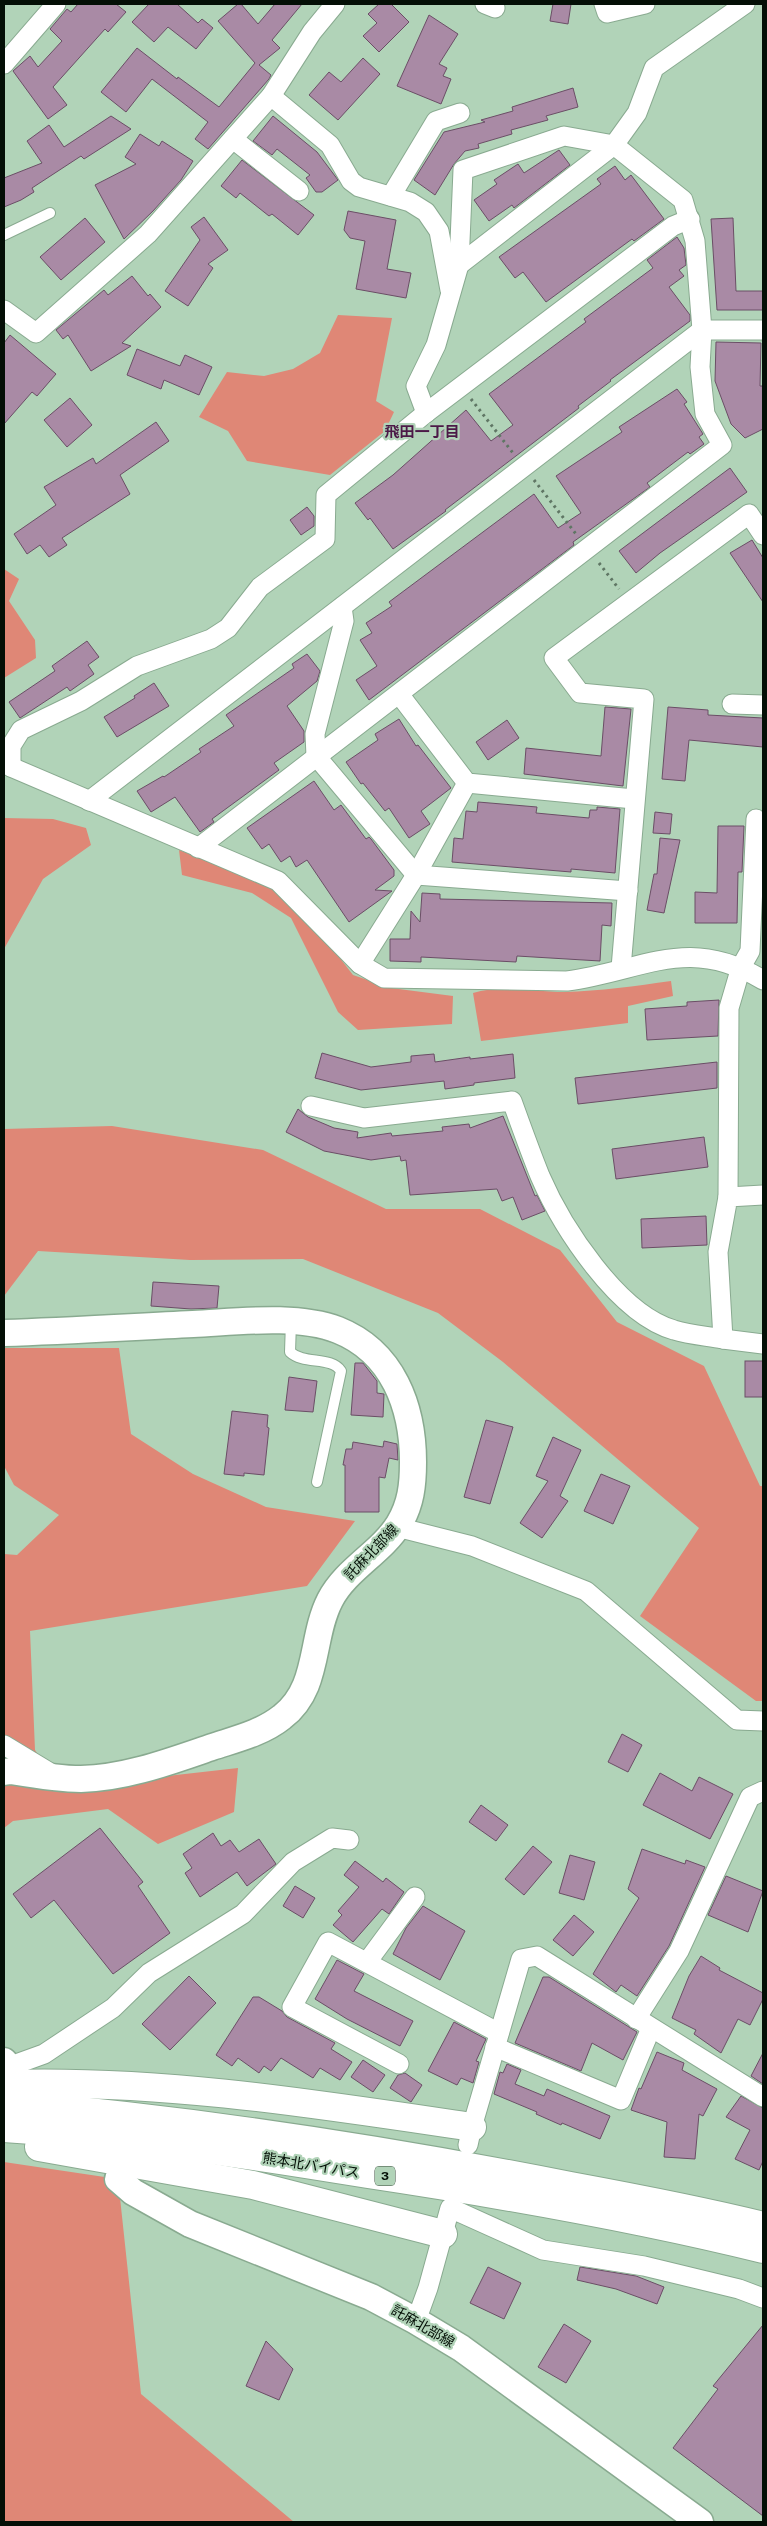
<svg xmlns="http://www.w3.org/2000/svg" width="767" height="2526" viewBox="0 0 767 2526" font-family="'Public Sans','Noto Sans JP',sans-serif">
<rect width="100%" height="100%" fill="#b1d3b8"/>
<g fill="#df8776">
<path d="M338 315 392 318 376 401 394 412 385 431 330 475 247 461 228 431 199 417 227 372 264 376 293 369 320 353Z"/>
<path d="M4 569 19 579 9 601 35 640 36 658 4 678Z"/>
<path d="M4 818 53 819 86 828 91 845 43 879 4 949Z"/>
<path d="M179 850 262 882 306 914 353 975 391 988 453 996 452 1024 358 1030 338 1012 291 918 252 893 182 875Z"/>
<path d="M671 981 673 996 628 1006V1023L481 1041 473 993C501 984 535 992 564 992 600 991 636 986 671 981Z"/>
<path d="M112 1126 263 1150 386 1209H480L560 1250 617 1322 704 1366 760 1486H763V1701H756L640 1616 699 1528 503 1362 438 1313 303 1259 190 1260 38 1251 4 1296V1129Z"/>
<path d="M4 1348H119L131 1434 193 1474 266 1507 355 1521 307 1586 30 1631 35 1750 61 1788 238 1768 234 1812 158 1844 108 1809 13 1821 4 1828V1554L17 1555 59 1515 14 1485 4 1466Z"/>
<path d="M4 2162 118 2179 141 2394 294 2522H4Z"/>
</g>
<g fill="#a98aa5" stroke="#6b4e66">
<path d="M78 4H116L126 12 108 32 105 29 53 87 67 105 48 119 13 71 30 56 38 67 62 41 50 29 67 9 71 12Z"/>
<path d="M149 4H177L198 23 202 19 213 28 196 49 168 27 154 42 132 22Z"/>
<path d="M238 4H241L258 24 275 4H302L272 40 280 48 259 65 271 75 269 79 208 149 195 139 208 122 152 79 126 112 101 92 137 48 177 79 178 77 219 107 255 63 218 21Z"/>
<path d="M379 4H391L409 22 379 52 363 36 377 23 368 14Z"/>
<path d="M553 4H571L568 24 550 21Z"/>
<path d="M429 15 458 34 439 64 447 68 443 76 451 79 441 104 397 86Z"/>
<path d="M363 58 380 74 338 120 309 95 329 72 341 82Z"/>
<path d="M573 88 578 107 546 116 548 120 511 130 512 134 478 144 479 148 465 151 454 164 435 195 414 180 444 132 485 122 481 120 513 111 512 107Z"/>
<path d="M111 116 131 129 84 159 81 156 32 188 34 192 21 200 4 207V178L42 163 27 141 49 125 64 147Z"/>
<path d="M273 116 317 152 338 180 322 192H316L306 178 310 175 277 149 272 155 253 141Z"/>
<path d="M140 134 159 146 162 141 193 161 181 180 153 211 124 239 95 185 136 164 125 157Z"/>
<path d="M559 150 570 165 514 208 512 205 489 221 474 200 497 184 494 180 518 164 524 173Z"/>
<path d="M242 160 314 215 298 235 272 214 269 216 240 193 236 198 221 186Z"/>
<path d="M615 166 625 180 631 175 664 219 634 241 632 239 546 302 523 272 515 278 499 257 601 184 597 179Z"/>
<path d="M348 211 396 220 387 269 411 273 406 298 356 289 365 241 350 238 344 230Z"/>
<path d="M204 217 228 250 208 264 213 268 188 306 165 291 200 240 191 227Z"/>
<path d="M85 218 105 242 61 280 40 257Z"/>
<path d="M733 218 736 291H763V310H717L711 219Z"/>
<path d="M677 237 684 248 686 265 679 270 684 276 669 287 690 315V321L610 380 611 381 578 406 579 408 445 510 446 511 393 549 370 518 368 520 355 503 393 475 466 410 491 441 513 425 489 394 586 322 584 319 653 268 647 260Z"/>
<path d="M132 276 148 296 150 294 161 307 122 343 131 346 91 371 68 335 63 339 56 330 104 290 108 295Z"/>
<path d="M10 335 56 374 37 396 32 392 4 424V343Z"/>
<path d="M716 342 761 343 760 386H763V429L745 438 731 424 715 381Z"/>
<path d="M137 349 180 366 185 355 212 367 199 395 164 380 161 389 127 375Z"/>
<path d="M677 389 687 402 684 404 703 434 699 437 704 444 690 454 688 452 647 483 650 487 573 542 574 545 369 700 356 680 377 666 360 640 372 633 366 623 392 606 389 602 534 494 558 528 581 513 556 476 622 432 619 427Z"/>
<path d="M70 398 92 425 67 447 44 420Z"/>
<path d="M156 422 169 441 120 475 130 494 62 538 67 545 49 557 40 545 27 554 14 534 56 505 44 487 93 458 96 464Z"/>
<path d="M730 468 747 492 660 553 636 573 619 551Z"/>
<path d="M307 507 314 516V526L301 535 290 520Z"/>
<path d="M752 540 763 558V602L730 553Z"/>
<path d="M87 641 99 657 88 665 94 674 70 691 67 687 20 718 9 702 55 671 52 666Z"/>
<path d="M307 654 320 671 317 681 287 706 304 731V742L274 763 279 770 212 819 214 822 200 832 175 797 151 812 137 791 163 776 164 777 201 752 199 749 234 726 226 715 294 668 292 664Z"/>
<path d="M154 683 169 706 117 737 104 717 135 698 134 696Z"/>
<path d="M605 707 631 709 623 786 524 774 526 748 601 756Z"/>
<path d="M668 707 708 710V715L763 718V747L689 740 685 781 662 779Z"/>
<path d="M399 719 416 746 418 745 451 788 421 811 430 824 409 838 389 808 385 811 363 783 361 784 346 762 378 740 375 734Z"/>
<path d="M507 720 519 738 488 760 476 742Z"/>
<path d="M314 781 334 810 341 805 366 839 369 837 371 839 394 870V876L375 890 392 891 349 922 307 860 296 867 290 856 281 862 269 844 262 849 247 828Z"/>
<path d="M478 802 537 807 536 813 589 818 590 810H597V807L620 809 615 873 571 869V872L452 862 454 838 463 839 466 811 477 812Z"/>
<path d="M655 812 672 814 670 834 653 833Z"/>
<path d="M718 826H744L742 872H738L737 923H695V892L717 893Z"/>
<path d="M660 838 680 840 664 913 647 910 654 874H657Z"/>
<path d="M422 893 440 894V899L612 903 611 926 602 925 600 961 517 956 516 962 421 957V962L390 961V939H410L411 911 420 922Z"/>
<path d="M719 1000 718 1036 647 1040 645 1009 687 1006V1002Z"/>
<path d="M322 1053 371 1067 411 1062V1056L434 1054 435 1062 470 1057V1059L513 1054 515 1078 474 1083V1085L445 1089 444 1081 361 1090 315 1078Z"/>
<path d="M717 1062V1088L578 1104 575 1078Z"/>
<path d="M298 1109 308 1117 334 1128 358 1132 357 1138 391 1133 392 1136 443 1131 442 1127 469 1124 470 1128 503 1116 535 1196 537 1195 545 1211 522 1220 513 1197 502 1201 497 1189 410 1195 406 1160 401 1161 400 1156 371 1160 324 1151 286 1132Z"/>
<path d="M704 1137 708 1167 616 1179 612 1149Z"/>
<path d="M706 1216 707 1245 642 1248 641 1219Z"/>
<path d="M153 1282 219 1286 217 1308 191 1309 151 1306Z"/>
<rect x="745" y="1361" width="18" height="36"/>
<path d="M355 1363H363L377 1381V1393L384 1394 383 1417 351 1415Z"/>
<path d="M289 1377 317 1381 313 1412 285 1410Z"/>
<path d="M232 1411 268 1415 267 1427 269 1428 264 1475 244 1473V1476L224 1474Z"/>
<path d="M486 1420 513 1427 490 1504 464 1497Z"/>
<path d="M553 1437 581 1450 560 1496 568 1501 542 1538 520 1523 548 1481 536 1476Z"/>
<path d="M384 1441 397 1444 398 1460 389 1458 385 1478 379 1477V1512H345V1465H343L346 1449H352L353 1442 383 1447Z"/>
<path d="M601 1474 630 1486 613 1524 584 1511Z"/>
<path d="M622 1734 642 1745 628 1772 608 1762Z"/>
<path d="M660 1773 692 1791 699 1777 733 1794 710 1839 643 1805Z"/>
<path d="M481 1805 508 1825 496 1841 469 1822Z"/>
<path d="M100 1828 143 1882 138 1886 170 1933 113 1974 54 1900 31 1918 13 1894Z"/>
<path d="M213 1833 221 1846 230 1840 239 1852 259 1839 276 1864 247 1886 237 1872 200 1897 185 1873 192 1868 183 1854Z"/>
<path d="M533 1846 552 1862 524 1895 505 1879Z"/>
<path d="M642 1849 685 1864 686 1860 705 1867 669 1946 637 1996 621 1985 616 1992 593 1974 639 1898 628 1889Z"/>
<path d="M570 1855 595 1862 584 1900 559 1893Z"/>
<path d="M355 1861 383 1882 386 1878 404 1892 389 1914 382 1909 353 1942 333 1925 342 1915 338 1911 359 1887 344 1875Z"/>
<path d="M726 1876 763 1891 748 1932 708 1915Z"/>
<path d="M295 1886 315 1898 303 1918 283 1906Z"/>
<path d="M423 1906 465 1931 440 1980 393 1954 406 1928Z"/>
<path d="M574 1915 594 1932 573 1956 553 1940Z"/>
<path d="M701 1956 720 1968 719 1970 763 1993V1999L750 2025 738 2019 721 2053 694 2034 696 2030 672 2018 689 1976Z"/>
<path d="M337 1960 364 1974 354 1991 413 2021 400 2046 347 2019 315 1999Z"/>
<path d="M189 1976 216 2003 170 2050 142 2024Z"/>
<path d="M543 1977H549L637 2032 623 2060 592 2043 581 2071 515 2043Z"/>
<path d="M253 1997H259L282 2011 287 2017 335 2043 331 2049 352 2062 340 2080 320 2068 313 2078 281 2058 271 2071 264 2066 259 2073 238 2058 232 2066 216 2055Z"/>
<path d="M454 2022 486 2039 476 2061 479 2062 473 2083 461 2078 457 2085 428 2071Z"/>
<path d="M657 2052 684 2063 682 2070 717 2089 703 2116 699 2114 695 2159 664 2157 667 2122 631 2110 639 2088 641 2089Z"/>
<path d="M763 2053V2084L751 2076Z"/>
<path d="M363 2060 385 2075 373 2092 351 2077Z"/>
<path d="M507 2064 521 2070 515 2084 544 2096 547 2089 610 2116 600 2139 562 2123 561 2125 536 2114 537 2112 494 2094 500 2072 503 2073Z"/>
<path d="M405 2073 422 2085 411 2102 390 2088 398 2075Z"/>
<path d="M741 2096 763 2108V2161L759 2170 735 2159 750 2130 726 2117Z"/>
<path d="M488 2267 521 2283 504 2319 470 2303Z"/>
<path d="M580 2267 636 2276 664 2287 657 2304 616 2289 577 2280Z"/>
<path d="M564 2324 591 2341 566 2383 538 2367Z"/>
<path d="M763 2325V2516L673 2448 718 2389 713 2386Z"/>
<path d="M266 2341 293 2369 279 2400 246 2386Z"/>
</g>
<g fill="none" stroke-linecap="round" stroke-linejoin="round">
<defs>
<g id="lane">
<path d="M4 235 50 213"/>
<path d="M291 1322 290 1352C304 1365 331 1356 341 1371L317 1482"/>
</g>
<g id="street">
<path d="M485 4 495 8"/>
<path d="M604 4 607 13 645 4"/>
<path d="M4 64 56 4"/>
<path d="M271 96 330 145 351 181 359 187 410 202 426 212 439 231 450 290"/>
<path d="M233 139 299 191"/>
<path d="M391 196 436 121 460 113"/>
<path d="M459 265 614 145 637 113 654 68 745 4"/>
<path d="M4 310 36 333 148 234 271 96 312 32 335 4"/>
<path d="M342 607 344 621 315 734 316 756 416 875 628 891"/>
<path d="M399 694 467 783 634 799"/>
<path d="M732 704 763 705"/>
<path d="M11 767V746L21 730 81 701 137 666 211 639 228 628 260 587 325 539 326 495 426 413 673 226 690 219"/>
<path d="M11 767 278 881 360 964 384 978 567 981C643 971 688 934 763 980"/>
<path d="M89 801 702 330H763"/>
<path d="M198 848 722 445 705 414 700 367 702 330 695 241 683 200 614 145 564 136 463 170 459 265 436 345 416 386 426 413"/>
<path d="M360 964 416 875 467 783"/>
<path d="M621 968 644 699 580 693 554 658 749 514 763 535"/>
<path d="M311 1106 364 1118 512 1101C521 1126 530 1151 540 1176 562 1227 618 1314 674 1330 690 1335 707 1336 723 1339"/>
<path d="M763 1195 728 1197 718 1252 723 1339 763 1344"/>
<path d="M728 1197 729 1008 741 967 750 951 756 819"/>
<path d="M397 1527 472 1546 586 1591 737 1720 763 1721"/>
<path d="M4 1745 52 1774"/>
<path d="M367 1962 415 1897"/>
<path d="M636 2019 679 1951 750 1797 763 1791"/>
<path d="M495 2047 621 2100 651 2028"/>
<path d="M399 2064 292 2007 328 1942 499 2033"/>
<path d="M8 2067 44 2054 113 2008 149 1973 243 1914 293 1862 332 1838 349 1840"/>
<path d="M468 2145 472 2127 521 1959 537 1956 763 2097"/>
<path d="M416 2321 428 2288 450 2208 543 2250 644 2266 739 2289 763 2298"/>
</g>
<g id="secondary">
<path d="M4 1333C67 1331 130 1327 193 1324 237 1322 296 1314 338 1330 393 1352 413 1407 413 1462 413 1485 411 1504 399 1524 381 1553 346 1569 330 1600 310 1639 320 1688 282 1717 262 1733 236 1739 212 1747 171 1761 126 1778 81 1779 58 1779 35 1775 11 1771L4 1772"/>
<path d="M4 2061 13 2073"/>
<path d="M118 2179 133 2192 190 2224 371 2297 416 2321 461 2348 700 2522"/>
</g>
<g id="highway">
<path d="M4 2084C161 2079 317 2104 472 2127"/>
<path d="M4 2104C194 2120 383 2149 570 2186 635 2198 699 2210 763 2226"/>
<path d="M4 2128C126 2136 247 2154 368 2174 501 2194 633 2217 763 2249"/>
<path d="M39 2147 253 2185 443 2234"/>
</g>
</defs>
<use href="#lane" stroke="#89aa90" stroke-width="12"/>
<use href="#street" stroke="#89aa90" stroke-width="21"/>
<use href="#secondary" stroke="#89aa90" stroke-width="29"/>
<use href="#highway" stroke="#89aa90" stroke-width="30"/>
<g stroke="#5f7664" stroke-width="3" stroke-dasharray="2.5 4" stroke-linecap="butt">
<path d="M471 399 513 453"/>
<path d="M534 480 576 534"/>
<path d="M599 563 619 589"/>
</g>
<use href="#lane" stroke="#fff" stroke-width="10"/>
<use href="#street" stroke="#fff" stroke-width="19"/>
<use href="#secondary" stroke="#fff" stroke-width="26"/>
<use href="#highway" stroke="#fff" stroke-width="28"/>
</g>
<g text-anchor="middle" stroke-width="4.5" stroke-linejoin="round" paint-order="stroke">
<rect fill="#b1d3b8" stroke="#384a3b" stroke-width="1" x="375" y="2166.5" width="20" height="19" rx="4"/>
<g font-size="12" font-weight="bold" fill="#040f06">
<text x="385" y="2180">3</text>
</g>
<g font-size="14" fill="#040f06" stroke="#b1d3b8">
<text transform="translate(371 1552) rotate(-46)" y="5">託麻北部線</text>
<text transform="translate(311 2165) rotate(9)" y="5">熊本北バイパス</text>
<text transform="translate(423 2326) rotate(30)" y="5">託麻北部線</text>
</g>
<g font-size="15" font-weight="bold" fill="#4c1947" stroke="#b1d3b8">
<text x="422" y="437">飛田一丁目</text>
</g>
</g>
<rect width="767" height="2526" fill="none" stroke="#040f06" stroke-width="10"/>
</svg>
